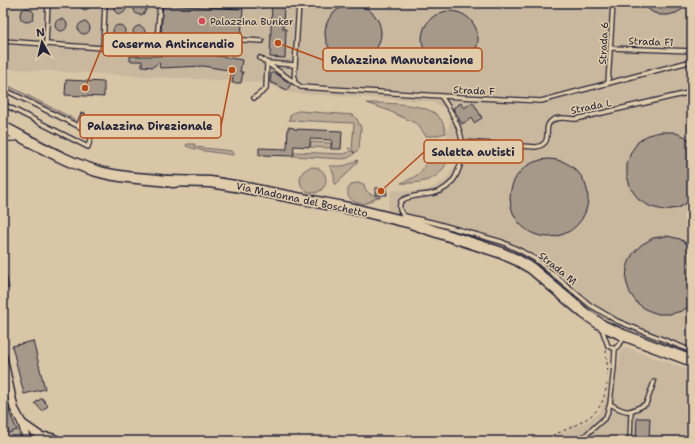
<svg xmlns="http://www.w3.org/2000/svg" width="695" height="444" viewBox="0 0 695 444" font-family="'Shantell Sans',sans-serif">
<rect width="100%" height="100%" fill="#d9c6a7"/>
<filter id="ink" filterUnits="userSpaceOnUse"><feTurbulence type="fractalNoise" baseFrequency=".025" numOctaves="2"/><feDisplacementMap in="SourceGraphic" scale="8" xChannelSelector="R" yChannelSelector="G"/><feConvolveMatrix kernelMatrix="1 2 1 2 8 2 1 2 1" color-interpolation-filters="sRGB"/></filter>
<g filter="url(#ink)">
<g fill="#cab89e">
<path d="M3 3H692V355L615 326 588 310 533 264 519 255 500 246 435 227 386 214 392 190 413 191 427 190 446 180 456 164 458 150 449 144 446 133 451 120 445 109 435 103 422 101 288 93 268 83 11 69 3 65Z"/>
<path d="M624 348H628L686 369 689 372 692 378V441H545L586 422 599 413 607 396 610 378V367H619L620 354 621 351Z"/>
</g>
<g fill="#bbab95" stroke="#6e6668">
<path d="M3 83 74 119 73 122 3 87Z"/>
<path d="M367 103C385 103 421 103 436 114 442 119 444 125 446 133L433 136H426L418 125 413 122 387 110Z"/>
<path d="M299 111 353 115 357 119 361 128 359 148 355 153 352 150 354 123 289 120C290 114 293 112 299 111Z"/>
<path d="M311 142 331 143V148L310 147Z"/>
<path d="M187 144H195V147L231 151 234 154 233 155C217 152 201 152 186 146V145Z"/>
<path d="M449 145C449 149 450 154 448 158 442 180 422 184 401 183 411 179 421 175 425 165 427 160 427 154 430 149Z"/>
<path d="M351 151 354 153 353 155 348 158 342 159 294 156 295 152 344 154Z"/>
<path d="M357 160 358 161 346 175 336 184H334C335 177 334 171 329 166 341 166 347 167 357 160Z"/>
<circle cx="313" cy="180" r="13"/>
<path d="M357 183 364 184C365 193 372 196 381 197 375 197 373 200 369 202 364 205 353 203 350 198 347 196 348 192 348 189L352 184Z"/>
<path d="M3 380 4 392 10 414 22 441H3Z"/>
</g>
<g fill="#a69989" stroke="#22223b">
<circle cx="120" cy="8" r="6"/>
<circle cx="140" cy="9" r="6"/>
<path d="M77 3H92L89 8 85 10 81 8Z"/>
<path d="M272 3H284L283 29H286L285 58 270 57Z"/>
<path d="M641 3H687L683 9 676 13 668 15H660L652 12Z"/>
<path d="M3 4 8 13V15L3 27Z"/>
<circle cx="353" cy="33" r="28"/>
<path d="M163 5 243 9 241 37 190 34 188 35 161 33Z"/>
<circle cx="27" cy="15" r="7"/>
<circle cx="450" cy="39" r="28"/>
<circle cx="61" cy="25" r="6"/>
<circle cx="84" cy="28" r="6"/>
<circle cx="119" cy="31" r="6"/>
<circle cx="139" cy="32" r="6"/>
<path d="M196 54H207L242 60 240 72H243L241 83H232L234 71 203 66 160 68 159 62 153 67 142 66V61H130V56H154Z"/>
<path d="M271 73H275L291 84 287 90 270 82Z"/>
<path d="M66 80 104 82V97L65 95Z"/>
<path d="M473 102 482 118 474 123 472 118 462 124 453 108 461 103 464 108Z"/>
<path d="M288 127 294 128V129L342 131 341 149H331L332 140 310 139V147L294 146 293 156 259 155V148L287 149Z"/>
<path d="M660 132H673L684 136 692 142V199L690 201 678 208 664 210 651 207 639 200 631 189 627 176V164L631 152 638 142 648 135Z"/>
<circle cx="549" cy="198" r="39"/>
<path d="M375 188H386L387 195H375Z"/>
<path d="M667 236 680 239 692 247V304L682 311 670 314H658L647 310 637 303 630 293 626 281 627 267 632 255 641 245 653 238Z"/>
<path d="M5 271 9 288 3 289V272Z"/>
<path d="M33 341 45 389 24 394 12 346Z"/>
<path d="M3 393H5L10 414 17 430 9 433 3 420Z"/>
<path d="M42 398 48 406 42 411 35 403Z"/>
<path d="M637 418H650L649 441H636Z"/>
</g>
<g fill="none" stroke-linecap="round" stroke-linejoin="round">
<defs>
<g id="lane">
<path d="M205 3 264 5"/>
<path d="M190 37 262 41"/>
<path d="M3 41 103 48 150 49 157 42 160 3"/>
<path d="M46 44 48 3"/>
<path d="M103 48 105 3"/>
<path d="M610 48 692 51"/>
<path d="M260 58 301 87 441 96 541 101 692 61"/>
<path d="M294 82 299 3"/>
<path d="M608 83 613 3"/>
<path d="M3 89 78 126"/>
<path d="M441 96C457 119 470 144 458 171 455 180 449 187 440 191 428 197 412 193 401 201 398 207 400 213 405 216L435 223 502 242 521 251 535 259 590 305 617 321 692 351"/>
<path d="M254 98 266 89 267 63 295 65"/>
<path d="M3 104 88 147 92 133 78 126 83 115"/>
<path d="M3 139H14L17 137"/>
<path d="M463 142 536 147C556 143 540 127 553 120 560 116 569 119 576 119L692 92"/>
<path d="M603 327V332L608 346 615 349 622 341 623 335"/>
<path d="M615 349 614 367 610 404C627 414 629 413 646 404L654 382"/>
<path d="M579 441 606 417 610 404"/>
<path d="M630 441 631 412"/>
</g>
<g id="street">
<path d="M3 357 14 408 22 423 27 441"/>
<path d="M22 423 42 437"/>
<path d="M35 441C43 435 51 436 59 441"/>
</g>
<g id="secondary">
<path d="M3 127C36 144 68 164 104 173 127 179 151 178 174 182"/>
<path d="M167 181 210 182 241 187 358 210 411 223 434 231 499 252 517 260 531 268 584 313 603 326 623 335 692 361"/>
</g>
</defs>
<use href="#lane" stroke="#22223b" stroke-width="6"/>
<use href="#street" stroke="#22223b" stroke-width="10"/>
<use href="#secondary" stroke="#22223b" stroke-width="13"/>
<g stroke="#22223b" stroke-width="1" stroke-dasharray="3 3" stroke-linecap="butt">
<path d="M348 148 355 153"/>
<path d="M606 350 608 375"/>
<path d="M542 441C557 432 585 424 597 410 603 403 605 394 607 384"/>
</g>
<use href="#lane" stroke="#e1cdab" stroke-width="3.5"/>
<use href="#street" stroke="#e1cdab" stroke-width="7"/>
<use href="#secondary" stroke="#e1cdab" stroke-width="10"/>
</g>
</g>
<circle fill="#d1495b" stroke="#e1cdab" stroke-width="1.5" cx="202" cy="21" r="4"/>
<g text-anchor="middle" stroke-width="3" stroke-linejoin="round" paint-order="stroke">
<g font-size="10" fill="#22223b" stroke="#e1cdab" text-anchor="start">
<text x="210" y="25">Palazzina Bunker</text>
</g>
<g font-size="10" fill="#22223b" stroke="#e1cdab">
<text transform="translate(651 41) rotate(2)" y="4">Strada F1</text>
<text transform="translate(603 43) rotate(-87)" y="4">Strada 6</text>
<text transform="translate(474 90) rotate(3)" y="4">Strada F</text>
<text transform="translate(591 106) rotate(-11)" y="4">Strada L</text>
<text transform="translate(302 199) rotate(12)" y="4">Via Madonna del Boschetto</text>
<text transform="translate(558 268) rotate(39)" y="4">Strada M</text>
</g>
</g>
<path fill="none" stroke="#b64b18" stroke-width="1.5" d="M85 88L103 44M278 43L323 60M232 70L221 126M381 191L424 152"/>
<g fill="#b64b18" stroke="#e1cdab" stroke-width="1.5">
<circle cx="85" cy="88" r="4"/>
<circle cx="278" cy="43" r="4"/>
<circle cx="232" cy="70" r="4"/>
<circle cx="381" cy="191" r="4"/>
</g>
<g fill="#e1cdab" stroke="#b64b18" stroke-width="1.5">
<rect x="103" y="33" width="139" height="23" rx="4"/>
<rect x="323" y="48" width="159" height="23" rx="4"/>
<rect x="80" y="115" width="141" height="23" rx="4"/>
<rect x="424" y="140" width="99" height="23" rx="4"/>
</g>
<g font-size="11" text-anchor="middle" font-weight="bold" fill="#22223b">
<text x="173" y="48">Caserma Antincendio</text>
<text x="402" y="64">Palazzina Manutenzione</text>
<text x="150" y="130">Palazzina Direzionale</text>
<text x="473" y="156">Saletta autisti</text>
</g>
<rect width="695" height="444" fill="none" stroke="#e1cdab" stroke-width="16"/>
<rect x="8" y="8" width="679" height="428" fill="none" stroke="#22223b" stroke-width="1.5" filter="url(#ink)"/>
<g transform="translate(42 42) rotate(352)" stroke="#e1cdab" stroke-width="3" paint-order="stroke">
<path d="M0-3L7 15L0 10L-7 15Z" fill="#22223b"/>
<text y="-6" font-size="11" font-weight="bold" text-anchor="middle" fill="#22223b">N</text>
</g>
</svg>
